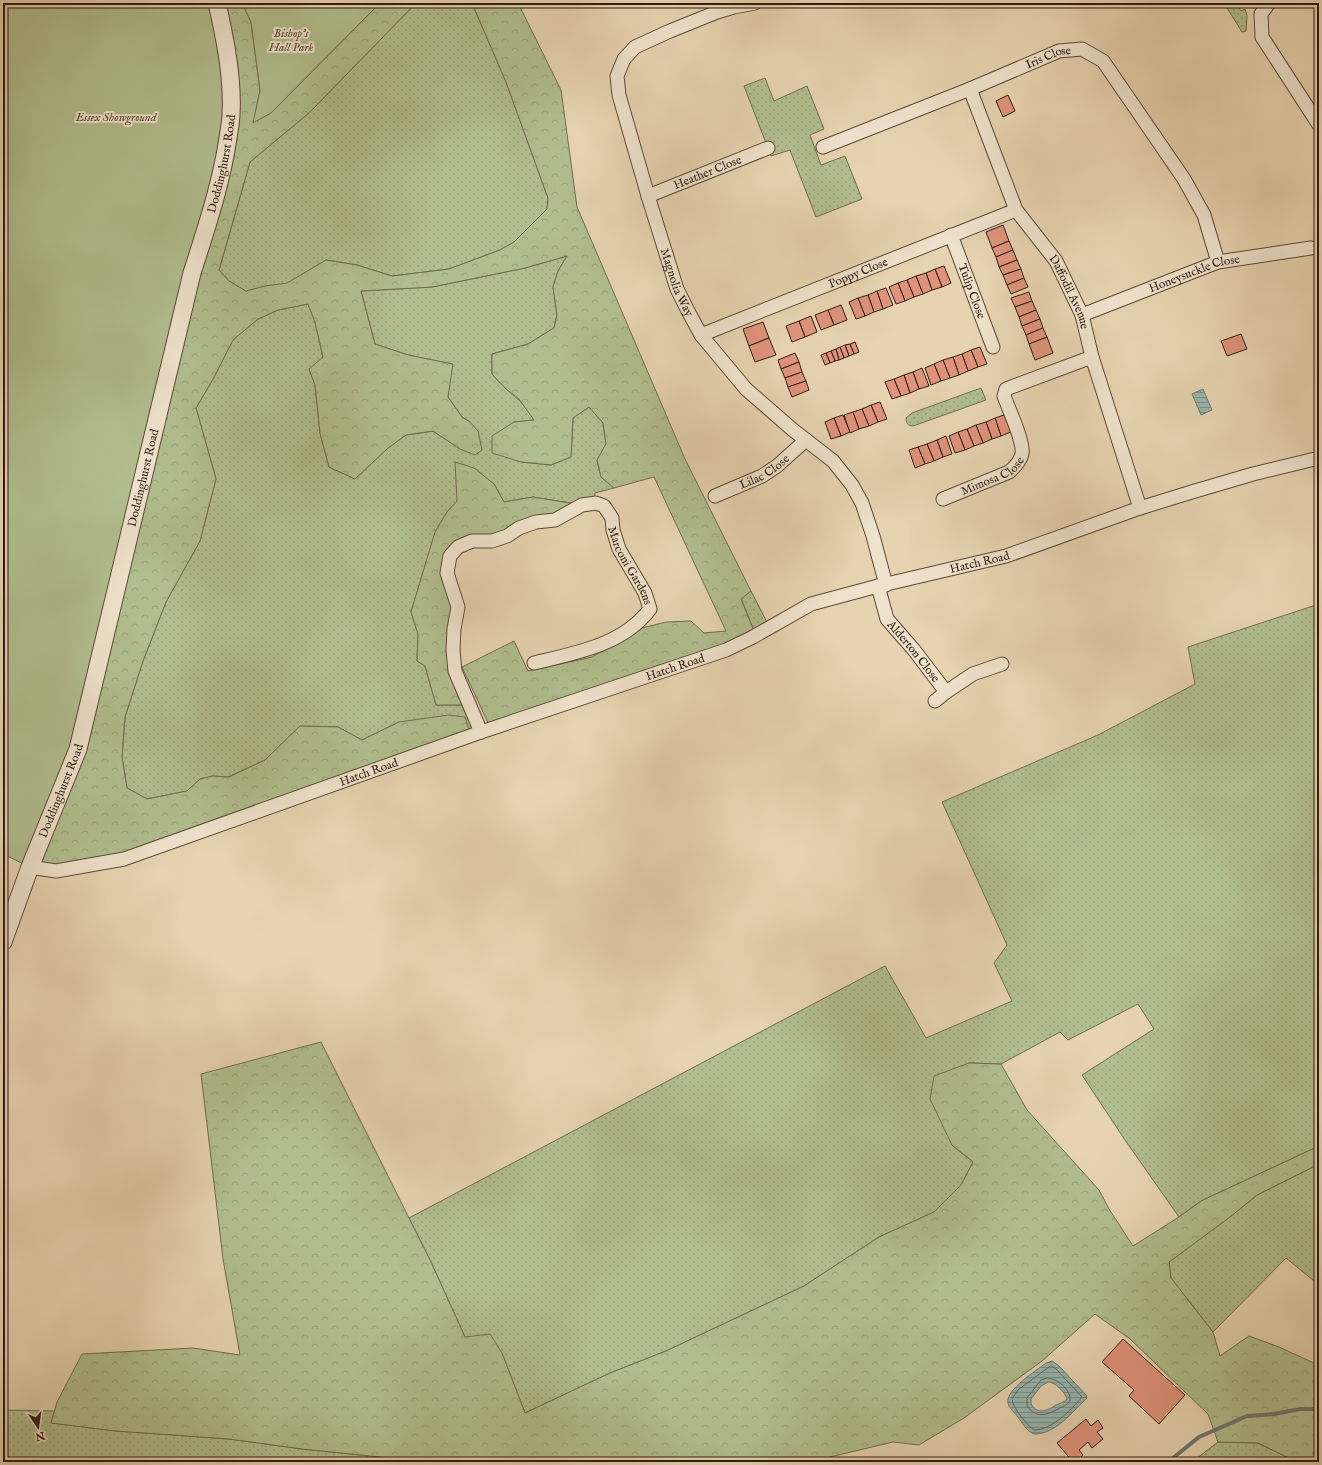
<svg xmlns="http://www.w3.org/2000/svg" width="1322" height="1465" viewBox="0 0 1322 1465" font-family="'IM FELL English',serif">
<defs>
<pattern id="grass-dots" width="8" height="8" patternUnits="userSpaceOnUse"><rect width="8" height="8" fill="#b1be8e"/><path d="M2 2h.1M6 6h.1" fill="none" stroke="#99a379" stroke-width="1.8" stroke-linecap="round"/></pattern>
<pattern id="forest-crowns" width="20" height="18" patternUnits="userSpaceOnUse"><rect width="20" height="18" fill="#b1be8e"/><path d="M2 6a3 3 0 1 1 6 0M12 15a3 3 0 1 1 6 0" fill="none" stroke="#99a379"/></pattern>
<pattern id="water-rules" width="6" height="5" patternUnits="userSpaceOnUse"><rect width="6" height="5" fill="#97b7b1"/><path d="M0 2.5h6" fill="none" stroke="#7c948f"/></pattern>
</defs>
<rect width="100%" height="100%" fill="#e7d3b0"/>
<filter id="stains"><feTurbulence type="fractalNoise" baseFrequency=".005" numOctaves="4"/><feColorMatrix values="0 0 0 0 .2 0 0 0 0 .09 0 0 0 0 .02 0 0 0 .5 -.17"/></filter>
<radialGradient id="worn" r=".72"><stop offset=".6" stop-color="#630" stop-opacity="0"/><stop offset="1" stop-color="#630" stop-opacity=".3"/></radialGradient>
<g fill="url(#grass-dots)" stroke="#706c50">
<path d="M416 3H472L506 82 548 198 547 209 514 242 500 250 449 269 392 276 357 265 326 260 287 284 265 286 246 292 229 281 219 270 250 162 310 112Z"/>
<path d="M1224 3H1236L1241 11 1245 9 1247 15 1246 31 1242 32Z"/>
<path d="M765 78 774 101 807 86 824 129 810 135 821 165 845 156 862 199 816 217 790 150 771 156 744 86Z"/>
<path d="M567 256 558 271 553 287 557 315 554 328 528 344 492 354V374L505 388 520 401 535 420 514 422 521 462 551 465 571 457 573 418 589 407 603 423 606 444 597 461 601 477 614 488 595 493 594 503 582 505 533 497 504 502 494 484 474 468 457 501 447 512 436 530 411 612 418 634 417 661 425 666 436 705H470L481 732 399 722 362 740 338 727 300 726 265 760 228 777 213 776 200 779 187 791 147 799 127 788 122 757 125 717 143 661 166 602 200 541 216 479 196 408 213 379 233 340 258 319 278 310 308 304 315 322 323 358 309 369 315 385 320 433 329 467 355 479 388 448 406 435 433 431 460 449 470 422 462 417 448 397 452 364 408 355 375 344 361 291 432 287 525 268Z"/>
<path d="M981 388 986 400 913 426C908 426 906 423 906 418L912 413Z"/>
<path d="M751 591 770 628 756 636 741 598Z"/>
<path d="M1319 604V1146L1201 1201 1179 1217 1125 1140 1082 1075 1154 1029 1138 1004 1068 1040 1060 1032 1001 1064 969 1063 952 1145 973 1162 961 1185 934 1212 879 1237 804 1286 666 1351 610 1373 525 1413 502 1353 465 1337 431 1262 409 1218 885 966 926 1038 1012 1001 994 963 1007 945 942 802 1098 735 1195 684 1188 647Z"/>
<path d="M1319 1164V1285L1286 1258 1213 1332 1171 1278 1169 1262 1230 1217 1257 1195Z"/>
<path d="M3 1410 55 1411 51 1423 116 1431 229 1439 302 1449 429 1462H3Z"/>
<path d="M1218 1442 1258 1443 1295 1461 1319 1462H1192Z"/>
</g>
<g fill="url(#forest-crowns)" stroke="#706c50">
<path d="M217 3H242L251 22 260 90 254 122 271 113 380 3H416L310 112 250 162 219 270 229 281 246 291 265 286 287 283 326 260 357 265 392 276 449 269 500 250 514 242 547 209 548 198 506 82 472 3H518L561 90 577 207 685 459 751 591 741 599 756 636 491 729 462 667 514 641 528 671 592 657 642 628 666 622 691 621 704 633 726 631 654 477 614 488 601 477 597 460 606 444 603 423 589 407 573 418 571 457 551 465 521 462 492 453V436L514 422 534 420 519 399 505 388 492 374V354L528 344 554 328 557 315 553 287 558 271 567 256 525 268 432 287 361 291 375 344 408 355 453 364 448 397 462 417 470 422 478 431 482 450 475 455 460 449 433 431 406 435 388 448 355 479 329 467 320 433 315 385 309 369 323 357 315 322 308 304 278 310 258 319 233 340 213 379 196 408 216 479 200 541 166 602 143 661 125 717 122 757 127 788 147 799 187 791 200 779 213 776 229 777 265 760 300 726 338 727 362 740 399 722 449 715 465 717 471 736 124 859 30 867Z"/>
<path d="M455 462 474 468 494 484 504 502 533 497 582 505 472 541 450 556 458 607 453 650 470 705H436L425 666 417 661 418 634 411 612 435 532 447 512 457 501Z"/>
<path d="M321 1042 431 1262 465 1337 490 1334 502 1353 525 1413 610 1373 666 1351 804 1286 879 1237 934 1212 961 1185 973 1162 952 1145 930 1099 934 1076 969 1063 1001 1064 1027 1110 1099 1190 1109 1209 1133 1246 1179 1217 1201 1201 1319 1146V1164L1257 1195 1230 1217 1169 1262 1171 1278 1213 1332 1220 1356 1249 1336 1279 1347 1316 1364H1319V1462H1297L1258 1443 1218 1442 1208 1414 1130 1339 1095 1314 1042 1361 964 1418 919 1445 893 1442 809 1462H429L302 1449 229 1439 116 1431 51 1423 57 1402 82 1354 193 1348 240 1355 223 1259 201 1074Z"/>
</g>
<g fill="#b1be8e" stroke="#706c50">
<path d="M3 3H217L231 114 78 749 30 867 3 854Z"/>
<path d="M242 3H380L271 113 253 123 260 90 251 22Z"/>
</g>
<g fill="url(#water-rules)" stroke="#6d7971" fill-rule="evenodd">
<path d="M1203 389 1212 410 1201 415 1192 394Z"/>
<path d="M1052 1361 1059 1366 1086 1395 1087 1398C1072 1412 1056 1434 1034 1434 1026 1431 1022 1422 1017 1416 1014 1412 1009 1408 1008 1403 1005 1390 1037 1370 1046 1363ZM1048 1382C1055 1382 1065 1392 1067 1399 1063 1403 1060 1403 1056 1405 1047 1411 1038 1415 1031 1404V1399L1041 1386Z"/>
</g>
<g fill="none" stroke-linecap="round" stroke-linejoin="round">
<g stroke="#626961" stroke-width="1">
<path d="M1051 1366 1056 1369 1082 1397C1071 1410 1052 1430 1034 1430 1028 1426 1012 1407 1012 1399L1018 1390Z"/>
<path d="M1047 1378C1057 1378 1071 1390 1070 1400 1067 1406 1063 1406 1058 1409 1047 1415 1036 1419 1027 1406V1398L1041 1380Z"/>
</g>
<path stroke="#6d7971" stroke-width="4" d="M1168 1462 1199 1437 1247 1416 1274 1414 1300 1409H1319"/>
</g>
<g fill="#df937b" stroke="#2e1b11">
<path d="M1008 95 1015 111 1003 117 996 101Z"/>
<path d="M1003 225 1009 241 992 248 986 232Z"/>
<path d="M1009 241 1013 250 996 257 992 248Z"/>
<path d="M1013 250 1017 260 999 267 996 257Z"/>
<path d="M1017 260 1021 269 1003 275 999 267Z"/>
<path d="M944 266 951 283 942 287 935 269Z"/>
<path d="M935 269 942 287 932 290 926 273Z"/>
<path d="M1021 269 1024 278 1007 285 1003 275Z"/>
<path d="M926 273 932 290 923 294 916 276Z"/>
<path d="M916 276 923 294 914 297 907 280Z"/>
<path d="M1024 278 1028 287 1011 294 1007 285Z"/>
<path d="M907 280 914 297 905 301 898 283Z"/>
<path d="M898 283 905 301 896 304 889 287Z"/>
<path d="M886 288 893 305 883 309 877 291Z"/>
<path d="M877 291 883 309 874 312 868 295Z"/>
<path d="M1029 292 1032 301 1015 307 1011 298Z"/>
<path d="M868 295 874 312 865 316 858 298Z"/>
<path d="M858 298 865 316 856 319 849 302Z"/>
<path d="M1032 301 1036 310 1019 317 1015 307Z"/>
<path d="M841 305 847 320 834 325 828 310Z"/>
<path d="M828 310 834 325 821 330 815 315Z"/>
<path d="M1036 310 1040 319 1022 326 1019 317Z"/>
<path d="M811 316 817 332 805 337 799 321Z"/>
<path d="M1040 319 1043 328 1026 335 1022 326Z"/>
<path d="M799 321 805 337 792 342 786 326Z"/>
<path d="M763 322 769 338 749 346 743 329Z"/>
<path d="M1043 328 1047 337 1029 344 1026 335Z"/>
<path d="M1241 334 1247 349 1227 356 1221 341Z"/>
<path d="M1047 337 1053 353 1035 360 1029 344Z"/>
<path d="M769 338 776 355 755 362 749 346Z"/>
<path d="M855 342 859 352 854 354 850 344Z"/>
<path d="M850 344 854 354 849 356 845 345Z"/>
<path d="M845 345 849 356 844 358 840 347Z"/>
<path d="M840 347 844 358 839 360 836 349Z"/>
<path d="M980 347 987 364 978 367 971 350Z"/>
<path d="M836 349 839 360 835 361 831 351Z"/>
<path d="M971 350 978 367 968 371 962 354Z"/>
<path d="M831 351 835 361 830 363 826 353Z"/>
<path d="M795 353 799 362 781 369 778 360Z"/>
<path d="M826 353 830 363 825 365 821 355Z"/>
<path d="M962 354 968 371 959 375 953 357Z"/>
<path d="M953 357 959 375 950 378 943 360Z"/>
<path d="M943 360 950 378 941 381 934 364Z"/>
<path d="M799 362 802 372 785 378 781 369Z"/>
<path d="M934 364 941 381 931 385 925 368Z"/>
<path d="M922 368 929 386 919 389 913 372Z"/>
<path d="M802 372 806 381 788 387 785 378Z"/>
<path d="M913 372 919 389 910 393 904 375Z"/>
<path d="M904 375 910 393 901 396 894 379Z"/>
<path d="M894 379 901 396 892 399 885 382Z"/>
<path d="M806 381 809 390 792 397 788 387Z"/>
<path d="M880 402 887 419 878 422 871 405Z"/>
<path d="M871 405 878 422 869 426 862 409Z"/>
<path d="M862 409 869 426 859 429 853 412Z"/>
<path d="M853 412 859 429 850 433 844 415Z"/>
<path d="M843 415 850 432 841 436 834 418Z"/>
<path d="M1004 415 1011 432 1001 436 995 418Z"/>
<path d="M834 418 841 436 831 439 825 422Z"/>
<path d="M995 418 1001 436 992 439 986 422Z"/>
<path d="M986 422 992 439 983 443 976 425Z"/>
<path d="M976 425 983 443 974 446 967 429Z"/>
<path d="M967 429 974 446 965 450 958 432Z"/>
<path d="M958 432 965 450 955 453 949 436Z"/>
<path d="M946 436 952 454 943 457 937 440Z"/>
<path d="M937 440 943 457 934 461 927 444Z"/>
<path d="M927 444 934 461 925 464 918 447Z"/>
<path d="M918 447 925 464 915 468 909 450Z"/>
<path d="M1123 1339 1185 1395 1159 1424 1129 1396 1134 1390 1102 1362Z"/>
<path d="M1086 1419 1091 1426 1098 1420 1103 1428 1097 1432 1103 1439 1092 1448 1088 1442 1079 1450 1083 1455 1076 1462H1073L1057 1443Z"/>
</g>
<g fill="none" stroke-linecap="round" stroke-linejoin="round">
<defs>
<g id="minor">
<path id="s1" d="M755 3 734 7 717 12 670 31 635 47 624 59 617 76 619 95 648 196 677 289 688 311 701 335 746 389 793 430 833 461 852 485 862 503 873 536 886 585"/>
<path d="M1269 3 1261 14 1262 37 1319 125"/>
<path id="s2" d="M970 89 1016 210 1056 261 1082 315 1092 357 1140 508"/>
<path id="s3" d="M823 147 970 89 1059 51 1082 49 1103 61 1184 179 1204 215 1218 262"/>
<path id="s4" d="M648 196 768 148"/>
<path id="s5" d="M951 235 993 347"/>
<path id="s6" d="M1082 315 1218 262 1311 248"/>
<path id="s7" d="M701 335 1016 210"/>
<path id="s8" d="M715 496 762 476 777 466 806 440"/>
<path id="s9" d="M943 499 1009 472C1015 467 1020 462 1022 454 1024 441 1009 410 1004 396L1006 389 1092 357"/>
<path id="s10" d="M878 586 887 619 914 650 946 692 973 674 1002 664"/>
<path d="M935 701 946 692"/>
<path id="s11" d="M481 732 455 671 453 650 454 629 458 607 447 573 450 556 458 547 472 541H492L507 536 519 528 536 522 555 520 582 505 596 503 604 506 612 518 613 530 619 549 645 593 650 609C623 645 576 653 534 663"/>
<path id="s12" d="M30 867 56 871 124 859 481 732 726 650 753 637 811 604 878 586 1006 556 1140 508 1195 491 1253 474 1319 458"/>
</g>
<g id="tertiary">
<path id="s13" d="M3 942 30 867 78 749 192 273C206 229 221 185 228 138 229 130 231 122 231 114 233 77 225 39 217 3"/>
</g>
</defs>
<use href="#minor" stroke="#5c4939" stroke-width="15"/>
<use href="#tertiary" stroke="#5c4939" stroke-width="19"/>
<use href="#minor" stroke="#efe2cc" stroke-width="13"/>
<use href="#tertiary" stroke="#efe2cc" stroke-width="17"/>
</g>
<g text-anchor="middle" stroke-width="4" stroke-linejoin="round" paint-order="stroke">
<g font-size="12" font-style="italic" fill="#554c36" stroke="#efe2cc">
<text x="291" y="37">Bishop's<tspan x="291" dy="14">Hall Park</tspan></text>
<text x="116" y="121">Essex Showground</text>
</g>
<g font-size="12" fill="#2e1b11" stroke="#efe2cc">
<text dy="4" stroke="none"><textPath href="#s3" startOffset="243">Iris Close</textPath></text>
<text dy="4" stroke="none"><textPath href="#s13" startOffset="810">Doddinghurst Road</textPath></text>
<text dy="4" stroke="none"><textPath href="#s4" startOffset="64">Heather Close</textPath></text>
<text dy="4" stroke="none"><textPath href="#s7" startOffset="169">Poppy Close</textPath></text>
<text dy="4" stroke="none"><textPath href="#s6" startOffset="120">Honeysuckle Close</textPath></text>
<text dy="4" stroke="none"><textPath href="#s1" startOffset="378">Magnolia Way</textPath></text>
<text dy="4" stroke="none"><textPath href="#s5" startOffset="60">Tulip Close</textPath></text>
<text dy="4" stroke="none"><textPath href="#s2" startOffset="228">Daffodil Avenue</textPath></text>
<text dy="4" stroke="none"><textPath href="#s8" startOffset="55">Lilac Close</textPath></text>
<text dy="4" stroke="none"><textPath href="#s9" startOffset="55">Mimosa Close</textPath></text>
<text dy="4" stroke="none"><textPath href="#s13" startOffset="486">Doddinghurst Road</textPath></text>
<text dy="4" stroke="none"><textPath href="#s12" startOffset="1003">Hatch Road</textPath></text>
<text dy="4" stroke="none"><textPath href="#s11" startOffset="418">Marconi Gardens</textPath></text>
<text dy="4" stroke="none"><textPath href="#s10" startOffset="76">Alderton Close</textPath></text>
<text dy="4" stroke="none"><textPath href="#s12" startOffset="679">Hatch Road</textPath></text>
<text dy="4" stroke="none"><textPath href="#s12" startOffset="355">Hatch Road</textPath></text>
<text dy="4" stroke="none"><textPath href="#s13" startOffset="162">Doddinghurst Road</textPath></text>
</g>
</g>
<rect width="1322" height="1465" fill="none" stroke="#e7d3b0" stroke-width="16"/>
<rect x="4" y="4" width="1314" height="1457" fill="none" stroke="#2e1b11" stroke-width="2"/>
<rect x="8" y="8" width="1306" height="1449" fill="none" stroke="#2e1b11"/>
<g transform="translate(38 1427) rotate(167)" stroke="#efe2cc" stroke-width="3" paint-order="stroke">
<path d="M0-3L7 15L0 10L-7 15Z" fill="#2e1b11"/>
<text y="-6" font-size="11" font-weight="bold" text-anchor="middle" fill="#2e1b11">N</text>
</g>
<rect width="100%" height="100%" filter="url(#stains)"/>
<rect width="100%" height="100%" fill="url(#worn)"/>
</svg>
